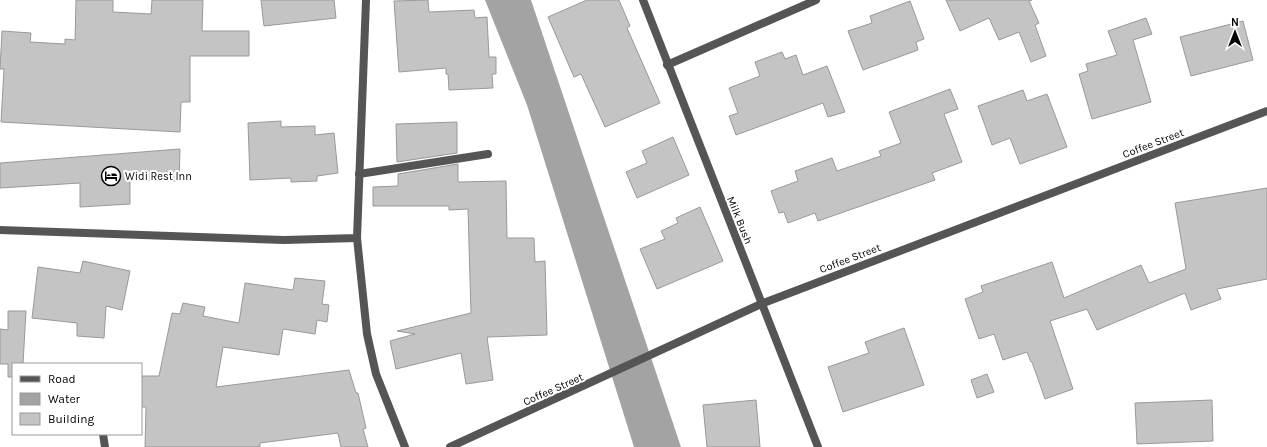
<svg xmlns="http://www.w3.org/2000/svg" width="1267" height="447" viewBox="0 0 1267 447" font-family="Karla,sans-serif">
<rect width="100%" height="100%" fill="#fff"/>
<path fill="#a3a3a3" d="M485 0H531L681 447H634L527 105Z"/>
<g fill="#c4c4c4" stroke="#999">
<path d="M76 0H113V12L151 14 152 0H203L202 31H249V56H190V102H181L180 132 1 122 4 69H0L2 31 31 33 30 42 65 44V39L75 40Z"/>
<path d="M261 0H334L336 18 264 26Z"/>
<path d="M428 0 429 12 474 10 475 18 487 17 489 57H496V74H492L493 88 449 90 448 74H446V68L399 72 394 1Z"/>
<path d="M587 0H619L630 26 627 28 660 103 605 127 581 74 574 77 548 17Z"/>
<path d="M946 0H1032L1029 1 1039 23 1035 25 1046 56 1031 62 1019 32 999 40 989 18 960 31Z"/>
<path d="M910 1 924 39 916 42 918 50 863 70 848 31 872 23 870 16Z"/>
<path d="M1146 18 1152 34 1133 40 1151 102 1092 119 1079 74 1088 71 1086 64 1117 55 1108 31Z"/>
<path d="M1243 21 1253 60 1191 76 1180 37Z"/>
<path d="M782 52 785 59 796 55 803 75 827 66 845 112 828 117 823 103 736 135 729 116 738 113 729 88 760 76 755 62Z"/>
<path d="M950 89 958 109 944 114 962 162 932 173 935 180 818 221 815 213 788 223 784 212 779 213 771 191 798 181 795 171 832 158 837 171 881 156 879 151 901 143 889 112Z"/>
<path d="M1023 90 1027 101 1047 94 1067 147 1020 164 1010 138 992 145 978 106Z"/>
<path d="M281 121V127L315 126V135L334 133 338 173 317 176V181L291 182V178L250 180 248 123Z"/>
<path d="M457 122V153L397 162 396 124Z"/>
<path d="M673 137 689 175 637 198 626 172 647 163 642 151Z"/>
<path d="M180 149 179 181 130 180V204L80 207V183L0 188V163Z"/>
<path d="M458 164V182L506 181 507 238H534L535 262 545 261 547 335 487 337 493 380 466 384 461 353 396 369 390 341 415 334 397 331 471 313 468 209 449 210V206H373V187L398 186V174Z"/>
<path d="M1267 188V279L1217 289 1221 299 1191 310 1185 293 1097 330 1087 309 1050 321 1073 389 1045 399 1032 362H1031L1027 352 1003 360 994 334 979 339 965 299 983 292 981 286 1052 262 1064 298 1141 265 1149 283 1186 269 1175 203Z"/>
<path d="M700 207 723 261 657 289 640 249 665 239 661 231 678 223 676 218Z"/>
<path d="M83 261 130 271 122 310 106 306 104 338 77 336V323L32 318 38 267 80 273Z"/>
<path d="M295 278 325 281 322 304 329 305 327 322 317 320 315 334 283 329 279 355 223 347 216 387 349 370 356 393H358L366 428 363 429 368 447H341L338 433 260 443V447H145L146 407H141V376H159L172 313 180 314 183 303 205 307 203 316 239 323 245 283 293 290Z"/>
<path d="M8 311H26L23 364H13V377H8V364H0V329L8 330Z"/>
<path d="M904 328 924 385 843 412 828 367 869 353 865 342Z"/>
<path d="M987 374 994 392 977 398 971 380Z"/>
<path d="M756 400 760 447H707L703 405Z"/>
<path d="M1212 400 1213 441 1137 444 1135 403Z"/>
</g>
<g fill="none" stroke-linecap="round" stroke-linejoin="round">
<g stroke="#555" stroke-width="8">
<path d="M359 174 488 154"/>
<path d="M103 434 105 447"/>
</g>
<g stroke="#555" stroke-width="8">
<path d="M643 0 818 447"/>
<path d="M667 65 816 0"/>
<path d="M0 230 284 240 357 238 366 0"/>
<path d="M357 238 367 334 376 374 405 447"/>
<path d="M450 447 761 304 1267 111"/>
</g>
</g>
<defs>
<symbol id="hotel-ring" viewBox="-11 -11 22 22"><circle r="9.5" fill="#fff" stroke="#000" stroke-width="1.5"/><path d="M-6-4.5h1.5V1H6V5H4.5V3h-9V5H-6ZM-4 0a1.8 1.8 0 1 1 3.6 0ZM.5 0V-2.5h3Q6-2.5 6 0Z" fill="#000"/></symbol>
</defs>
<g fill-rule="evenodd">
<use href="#hotel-ring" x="100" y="165" width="22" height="22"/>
</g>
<g text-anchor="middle" stroke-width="4" stroke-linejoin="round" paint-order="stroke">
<g font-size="11" fill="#000" stroke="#fff">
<text transform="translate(1153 143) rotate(-21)" y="4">Coffee Street</text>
<text transform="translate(740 220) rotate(68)" y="4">Milk Bush</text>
<text transform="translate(850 258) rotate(-21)" y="4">Coffee Street</text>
<text transform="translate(553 389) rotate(-24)" y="4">Coffee Street</text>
</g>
<g font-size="11" fill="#000" stroke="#fff" text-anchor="start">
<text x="125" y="180">Widi Rest Inn</text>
</g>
</g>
<rect x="12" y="363" width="130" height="72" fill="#ffffff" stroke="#999999"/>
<rect x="20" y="376" width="20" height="6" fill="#555555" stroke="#999999"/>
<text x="48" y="383" font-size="12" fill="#000000">Road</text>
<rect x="20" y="393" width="20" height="12" fill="#a3a3a3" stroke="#999999"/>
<text x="48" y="403" font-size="12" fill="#000000">Water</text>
<rect x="20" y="413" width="20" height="12" fill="#c4c4c4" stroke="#999999"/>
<text x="48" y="423" font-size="12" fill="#000000">Building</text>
<g transform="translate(1235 32)" stroke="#ffffff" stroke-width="3" paint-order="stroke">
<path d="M0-3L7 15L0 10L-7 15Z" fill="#000000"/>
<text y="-6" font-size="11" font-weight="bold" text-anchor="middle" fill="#000000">N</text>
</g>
</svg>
